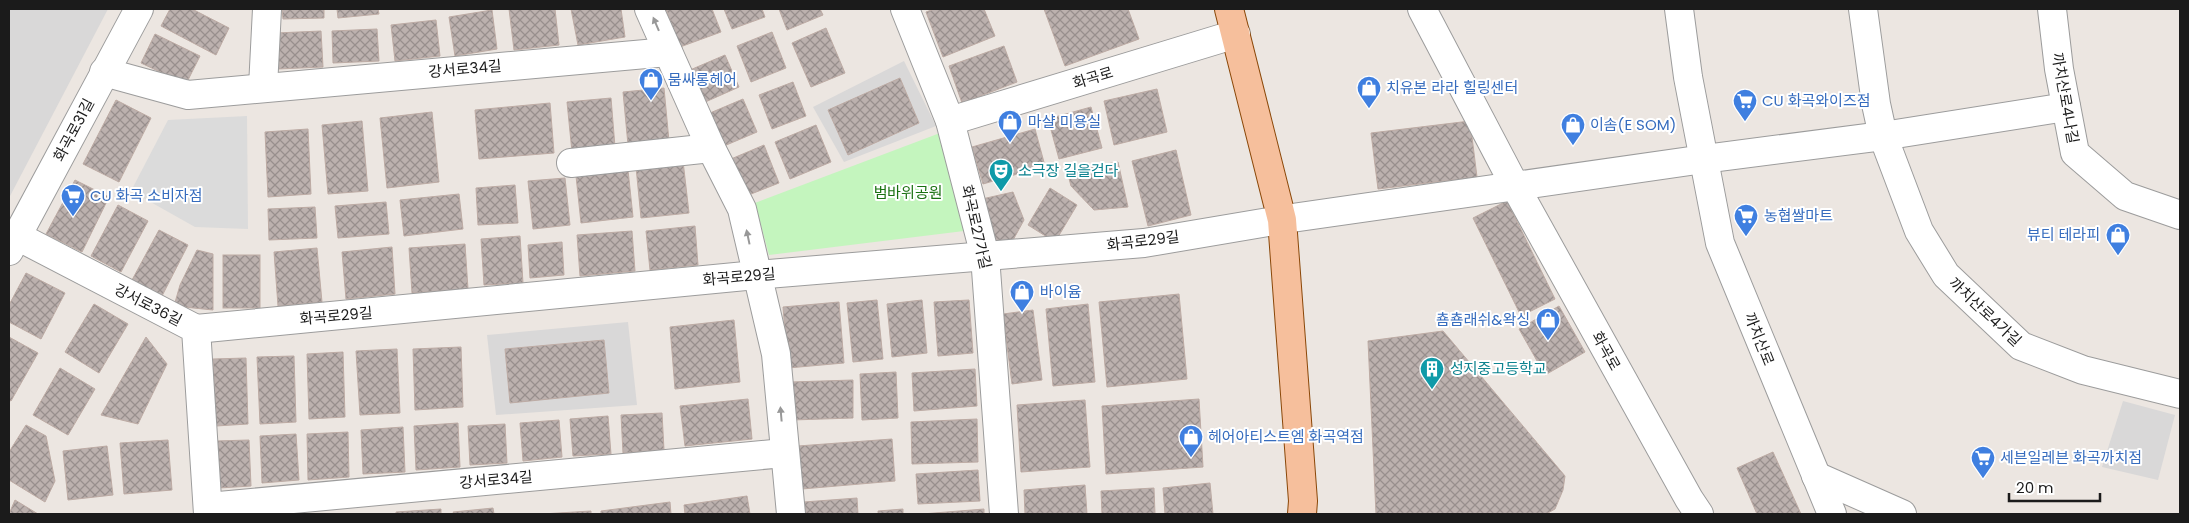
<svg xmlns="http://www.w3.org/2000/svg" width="2189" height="523" viewBox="0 0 2189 523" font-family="Poppins,'Noto Sans KR',sans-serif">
<defs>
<pattern id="building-cross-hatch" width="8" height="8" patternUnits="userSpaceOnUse" patternTransform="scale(1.25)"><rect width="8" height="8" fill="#bcb1ae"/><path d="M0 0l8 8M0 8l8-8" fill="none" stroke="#988f8d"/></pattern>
</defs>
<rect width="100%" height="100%" fill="#ece6e1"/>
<g fill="#d9d8d8">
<path d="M9 9H108L9 198Z"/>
<path d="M904 61 936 126 844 162 813 107Z"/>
<path d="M628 322 637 405 496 415 487 335Z"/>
<path d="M2123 401 2175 415 2158 480 2102 467Z"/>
</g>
<path fill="#c4f5be" d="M940 133 964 231 769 255 755 203Z"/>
<path fill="#dbdbdb" d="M247 116 248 229 195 227 131 191 168 120Z"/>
<g fill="url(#building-cross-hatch)" stroke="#bdaba4">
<path d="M170 9H192L229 28 216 55 161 26Z"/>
<path d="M282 9H324V18L283 19Z"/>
<path d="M337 9H378L379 14 338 18Z"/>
<path d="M509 9H555L559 45 514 50Z"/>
<path d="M571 9H621L625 37 578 45Z"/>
<path d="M666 9H712L721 32 680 47Z"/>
<path d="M724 9H762L765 17 732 29Z"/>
<path d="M779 9H820L823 15 787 30Z"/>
<path d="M934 9H984L995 36 943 57 926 12Z"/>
<path d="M1044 9H1128L1139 39 1065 66Z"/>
<path d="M492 10 497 49 455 56 449 17Z"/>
<path d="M436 20 440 56 395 61 391 25Z"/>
<path d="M826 28 845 73 811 87 792 43Z"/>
<path d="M377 29 379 61 333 63 332 31Z"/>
<path d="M321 31 323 67 278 69 276 33Z"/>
<path d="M772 32 786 68 751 82 737 46Z"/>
<path d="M155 34 200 56 186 84 141 63Z"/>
<path d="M1004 46 1017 82 962 103 949 66Z"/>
<path d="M725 55 739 87 703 103 690 70Z"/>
<path d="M900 78 919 123 848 155 828 110Z"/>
<path d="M793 82 806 116 772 129 759 95Z"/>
<path d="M664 88 669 141 628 145 623 92Z"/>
<path d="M1157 89 1167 132 1114 145 1104 101Z"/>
<path d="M611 98 615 147 572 152 567 102Z"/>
<path d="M743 99 757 132 724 146 710 113Z"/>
<path d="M116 100 151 118 119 182 83 164Z"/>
<path d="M550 103 554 153 479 159 475 110Z"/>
<path d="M1091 107 1102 148 1059 159 1048 119Z"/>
<path d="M432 112 439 182 387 188 380 118Z"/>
<path d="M362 121 368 191 328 194 322 125Z"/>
<path d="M1470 121 1477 177 1378 189 1371 133Z"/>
<path d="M816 125 831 162 790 179 775 142Z"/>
<path d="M308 129 311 194 268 197 265 132Z"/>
<path d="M1035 129 1045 166 983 184 972 147Z"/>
<path d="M764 145 779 183 746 196 731 159Z"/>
<path d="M1176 150 1191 215 1148 226 1132 161Z"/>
<path d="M683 161 689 213 641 218 636 167Z"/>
<path d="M1118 162 1128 207 1094 210 1071 186 1067 171Z"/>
<path d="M628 170 633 217 581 223 576 176Z"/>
<path d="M565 178 570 225 533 229 528 181Z"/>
<path d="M75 180 109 197 82 252 46 234Z"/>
<path d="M515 185 518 223 478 225 476 188Z"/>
<path d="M1050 188 1077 205 1055 242 1028 225Z"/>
<path d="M1013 192 1024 220 1012 242 994 243 982 199Z"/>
<path d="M459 194 463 229 404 236 400 200Z"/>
<path d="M1507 201 1555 299 1521 316 1473 218Z"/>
<path d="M386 202 389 234 338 238 335 206Z"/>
<path d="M118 205 148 221 121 272 91 256Z"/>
<path d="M315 207 317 238 269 240 268 209Z"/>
<path d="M695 226 698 265 650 270 646 231Z"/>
<path d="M159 230 188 245 162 296 132 280Z"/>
<path d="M632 231 635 271 580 276 577 235Z"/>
<path d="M520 236 523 283 484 285 481 239Z"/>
<path d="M562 242 564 275 530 278 528 245Z"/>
<path d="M465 244 468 289 412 293 409 248Z"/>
<path d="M392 247 395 294 346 299 342 252Z"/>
<path d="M317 248 322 302 278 306 274 252Z"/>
<path d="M197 250 213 254V310L174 306 180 285Z"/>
<rect x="223" y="255" width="37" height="53"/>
<path d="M26 273 65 293 41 339 9 322V305Z"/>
<path d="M1179 294 1187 379 1107 387 1099 302Z"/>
<path d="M877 300 883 359 853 362 847 303Z"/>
<path d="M922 300 927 353 892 357 887 304Z"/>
<path d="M969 300 973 353 938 356 934 302Z"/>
<path d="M839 302 844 363 788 368 783 307Z"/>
<path d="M94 304 128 324 99 373 65 352Z"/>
<path d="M1088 304 1095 382 1053 386 1046 309Z"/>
<path d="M1559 306 1585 352 1545 375 1519 329Z"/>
<path d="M1033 310 1042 380 1012 384 1003 314Z"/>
<path d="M734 320 740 382 675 389 670 327Z"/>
<path d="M1443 331 1565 476 1563 490 1555 509 1546 514H1376L1368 341Z"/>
<path d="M9 337 38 353 11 401 9 400Z"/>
<path d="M146 337 167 364 138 424 101 415Z"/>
<path d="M604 340 609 393 510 403 505 349Z"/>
<path d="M461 347 463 407 415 410 413 349Z"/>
<path d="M397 349 400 413 360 415 356 351Z"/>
<path d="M343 352 345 417 309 419 307 354Z"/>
<path d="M294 356 296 422 260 424 257 357Z"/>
<path d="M246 358 248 424 216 426 213 359Z"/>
<path d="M60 368 95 389 68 435 33 415Z"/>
<path d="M975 369 977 406 914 411 912 373Z"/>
<path d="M896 372 898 418 862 420 860 374Z"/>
<path d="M853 380V418L792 420 791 382Z"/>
<path d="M748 399 752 439 685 446 680 406Z"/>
<path d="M1199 399 1203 467 1106 474 1102 406Z"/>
<path d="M1085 400 1090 467 1021 472 1017 405Z"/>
<path d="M662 413 664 450 623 453 621 415Z"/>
<path d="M608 416 611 454 573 456 570 419Z"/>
<path d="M977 419 978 462 912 464 911 422Z"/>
<path d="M559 420 562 457 523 461 520 423Z"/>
<path d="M458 423 460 467 416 470 414 426Z"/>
<path d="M505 424 507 463 470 465 468 426Z"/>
<path d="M26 425 46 436 55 481 45 502 9 480V452Z"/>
<path d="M403 427 405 472 363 474 361 430Z"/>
<path d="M348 432 349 477 308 480 307 434Z"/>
<path d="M296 434 299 480 262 483 260 436Z"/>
<path d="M892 439 895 481 802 489 798 446Z"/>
<path d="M168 440 172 490 124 494 120 443Z"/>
<path d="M249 440 251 486 219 488 216 441Z"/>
<path d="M107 446 113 495 68 500 63 451Z"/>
<path d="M1773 452 1801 514H1757L1737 468Z"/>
<path d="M978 470 980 501 918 504 916 474Z"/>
<path d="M1210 483 1213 514H1165L1163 488Z"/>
<path d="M1085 485 1087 514H1025L1024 490Z"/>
<path d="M1154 488 1155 514H1102L1101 491Z"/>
<path d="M747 496 750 514H685L684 505Z"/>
<path d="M857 498 858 514H805L804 502Z"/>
<path d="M15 500 38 514H9Z"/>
<path d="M670 502 671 514H601V511Z"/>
<path d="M493 508 494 514H454L453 512Z"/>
<path d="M441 509V514H396V512Z"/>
<path d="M903 509V514H878V511Z"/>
<path d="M984 509V514H922Z"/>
<path d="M591 511V514H542Z"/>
</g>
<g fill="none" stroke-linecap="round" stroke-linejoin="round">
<defs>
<g id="minor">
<path d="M649 9 711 148 742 209 776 354 791 514"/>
<path d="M905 9 950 121 985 256 1004 514"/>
<path d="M1422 9 1515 186 1689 499 1699 514"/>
<path d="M1679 9 1688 77 1720 243 1832 514"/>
<path d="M1863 9 1876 104 1883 136 1919 231 1946 275 2021 346 2083 370 2180 394"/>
<path d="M2052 9 2059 69 2075 153 2125 196 2180 215"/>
<path d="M104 72 188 95 668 52"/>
<path d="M263 87 267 9"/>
<path d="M950 121 1236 34"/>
<path d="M571 163 711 148"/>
<path d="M17 236 196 329 208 514"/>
<path d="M9 251 139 9"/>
<path d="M196 329 756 275 1144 243 1292 218 1704 159 1883 136 2066 107"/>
<path d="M1816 476 1902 514"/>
<path d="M208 507 784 453"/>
</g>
<path id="major" d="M1229 9 1282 220 1303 501 1302 514"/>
</defs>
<use href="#minor" stroke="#9c9c9c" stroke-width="30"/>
<use href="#major" stroke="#8a4708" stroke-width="30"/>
<use href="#minor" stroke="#fff" stroke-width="28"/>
<use href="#major" stroke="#f6bf9c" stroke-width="28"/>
</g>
<defs><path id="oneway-solid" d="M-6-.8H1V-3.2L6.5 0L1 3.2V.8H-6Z" transform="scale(1.25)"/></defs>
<g fill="#989898">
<use href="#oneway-solid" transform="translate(656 24) rotate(-113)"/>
<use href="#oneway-solid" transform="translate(748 237) rotate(-102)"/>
<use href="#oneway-solid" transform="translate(781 414) rotate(-95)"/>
</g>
<defs>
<symbol id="shop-pin" viewBox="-11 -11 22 30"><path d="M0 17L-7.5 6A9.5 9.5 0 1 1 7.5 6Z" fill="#3f7fe0" stroke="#fff"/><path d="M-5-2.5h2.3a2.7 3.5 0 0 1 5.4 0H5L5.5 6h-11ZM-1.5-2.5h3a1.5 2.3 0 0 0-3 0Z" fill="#fff"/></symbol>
<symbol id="supermarket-pin" viewBox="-11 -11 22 30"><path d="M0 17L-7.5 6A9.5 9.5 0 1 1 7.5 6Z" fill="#3f7fe0" stroke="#fff"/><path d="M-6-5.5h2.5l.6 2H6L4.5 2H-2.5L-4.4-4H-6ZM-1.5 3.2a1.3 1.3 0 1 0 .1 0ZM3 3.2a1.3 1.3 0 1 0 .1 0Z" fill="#fff"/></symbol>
<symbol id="theatre-pin" viewBox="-11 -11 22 30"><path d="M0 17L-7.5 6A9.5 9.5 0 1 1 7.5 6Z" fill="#0f9aa8" stroke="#fff"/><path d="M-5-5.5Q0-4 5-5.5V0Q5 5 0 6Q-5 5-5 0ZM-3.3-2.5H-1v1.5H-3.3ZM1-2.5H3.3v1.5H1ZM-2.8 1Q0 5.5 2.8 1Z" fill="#fff"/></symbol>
<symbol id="building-pin" viewBox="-11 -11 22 30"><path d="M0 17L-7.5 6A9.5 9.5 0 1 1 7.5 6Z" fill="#0f9aa8" stroke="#fff"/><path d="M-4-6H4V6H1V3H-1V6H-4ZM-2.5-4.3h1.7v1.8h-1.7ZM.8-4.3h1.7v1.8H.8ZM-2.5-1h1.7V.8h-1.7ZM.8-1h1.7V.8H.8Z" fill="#fff"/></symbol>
</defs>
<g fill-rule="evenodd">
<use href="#shop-pin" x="637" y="66" width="28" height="38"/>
<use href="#shop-pin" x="1355" y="74" width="28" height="38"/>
<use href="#supermarket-pin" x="1731" y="87" width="28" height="38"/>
<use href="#shop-pin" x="996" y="108" width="28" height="38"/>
<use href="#shop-pin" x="1559" y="111" width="28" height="38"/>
<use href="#theatre-pin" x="987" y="157" width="28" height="38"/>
<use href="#supermarket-pin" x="59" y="182" width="28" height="38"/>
<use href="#supermarket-pin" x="1732" y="202" width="28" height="38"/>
<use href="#shop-pin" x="2104" y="221" width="28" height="38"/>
<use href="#shop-pin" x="1008" y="278" width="28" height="38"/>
<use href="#shop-pin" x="1534" y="306" width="28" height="38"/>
<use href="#building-pin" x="1418" y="355" width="28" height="38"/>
<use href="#shop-pin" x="1177" y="423" width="28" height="38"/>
<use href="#supermarket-pin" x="1969" y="444" width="28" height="38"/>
</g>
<g text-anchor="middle" stroke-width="4" stroke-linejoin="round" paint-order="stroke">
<g font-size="15" fill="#1b1b1b" stroke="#fff">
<text transform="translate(465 69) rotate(-5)" y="5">강서로34길</text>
<text transform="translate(1093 78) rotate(-17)" y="5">화곡로</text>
<text transform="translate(2065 98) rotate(80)" y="5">까치산로4나길</text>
<text transform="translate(74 130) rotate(-62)" y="5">화곡로31길</text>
<text transform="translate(976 227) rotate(77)" y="5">화곡로27가길</text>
<text transform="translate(1143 241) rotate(-7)" y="5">화곡로29길</text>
<text transform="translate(739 277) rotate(-5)" y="5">화곡로29길</text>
<text transform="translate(148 305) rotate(27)" y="5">강서로36길</text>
<text transform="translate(1985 312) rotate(43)" y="5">까치산로4가길</text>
<text transform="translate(336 316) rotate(-5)" y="5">화곡로29길</text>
<text transform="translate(1759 339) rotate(68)" y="5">까치산로</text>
<text transform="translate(1606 351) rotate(61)" y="5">화곡로</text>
<text transform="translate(496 480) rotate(-5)" y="5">강서로34길</text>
</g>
<g font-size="15" fill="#366cbe" stroke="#fff" text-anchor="start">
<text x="668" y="85">뭄싸롱헤어</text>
<text x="1386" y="93">치유본 라라 힐링센터</text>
<text x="1762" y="106">CU 화곡와이즈점</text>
<text x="1028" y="127">마샬 미용실</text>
<text x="1590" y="130">이솜(E SOM)</text>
<text x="90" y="201">CU 화곡 소비자점</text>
<text x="1764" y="221">농협쌀마트</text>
<text x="2100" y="240" text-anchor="end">뷰티 테라피</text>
<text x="1040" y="297">바이윰</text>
<text x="1530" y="325" text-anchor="end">춈춈래쉬&amp;왁싱</text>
<text x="1208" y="442">헤어아티스트엠 화곡역점</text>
<text x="2000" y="463">세븐일레븐 화곡까치점</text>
</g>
<g font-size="15" fill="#0d838f" stroke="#fff" text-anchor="start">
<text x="1018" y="176">소극장 길을걷다</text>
<text x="1450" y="374">성지중고등학교</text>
</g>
<g font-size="15" fill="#1a7111" stroke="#fff">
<text x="908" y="198">범바위공원</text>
</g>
</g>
<rect width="2189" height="523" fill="none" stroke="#1b1b1b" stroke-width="20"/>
<path d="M2009 493v8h91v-8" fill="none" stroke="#1b1b1b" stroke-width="2.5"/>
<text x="2016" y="493" font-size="15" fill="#1b1b1b" stroke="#ffffff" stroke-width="4" paint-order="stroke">20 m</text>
</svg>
